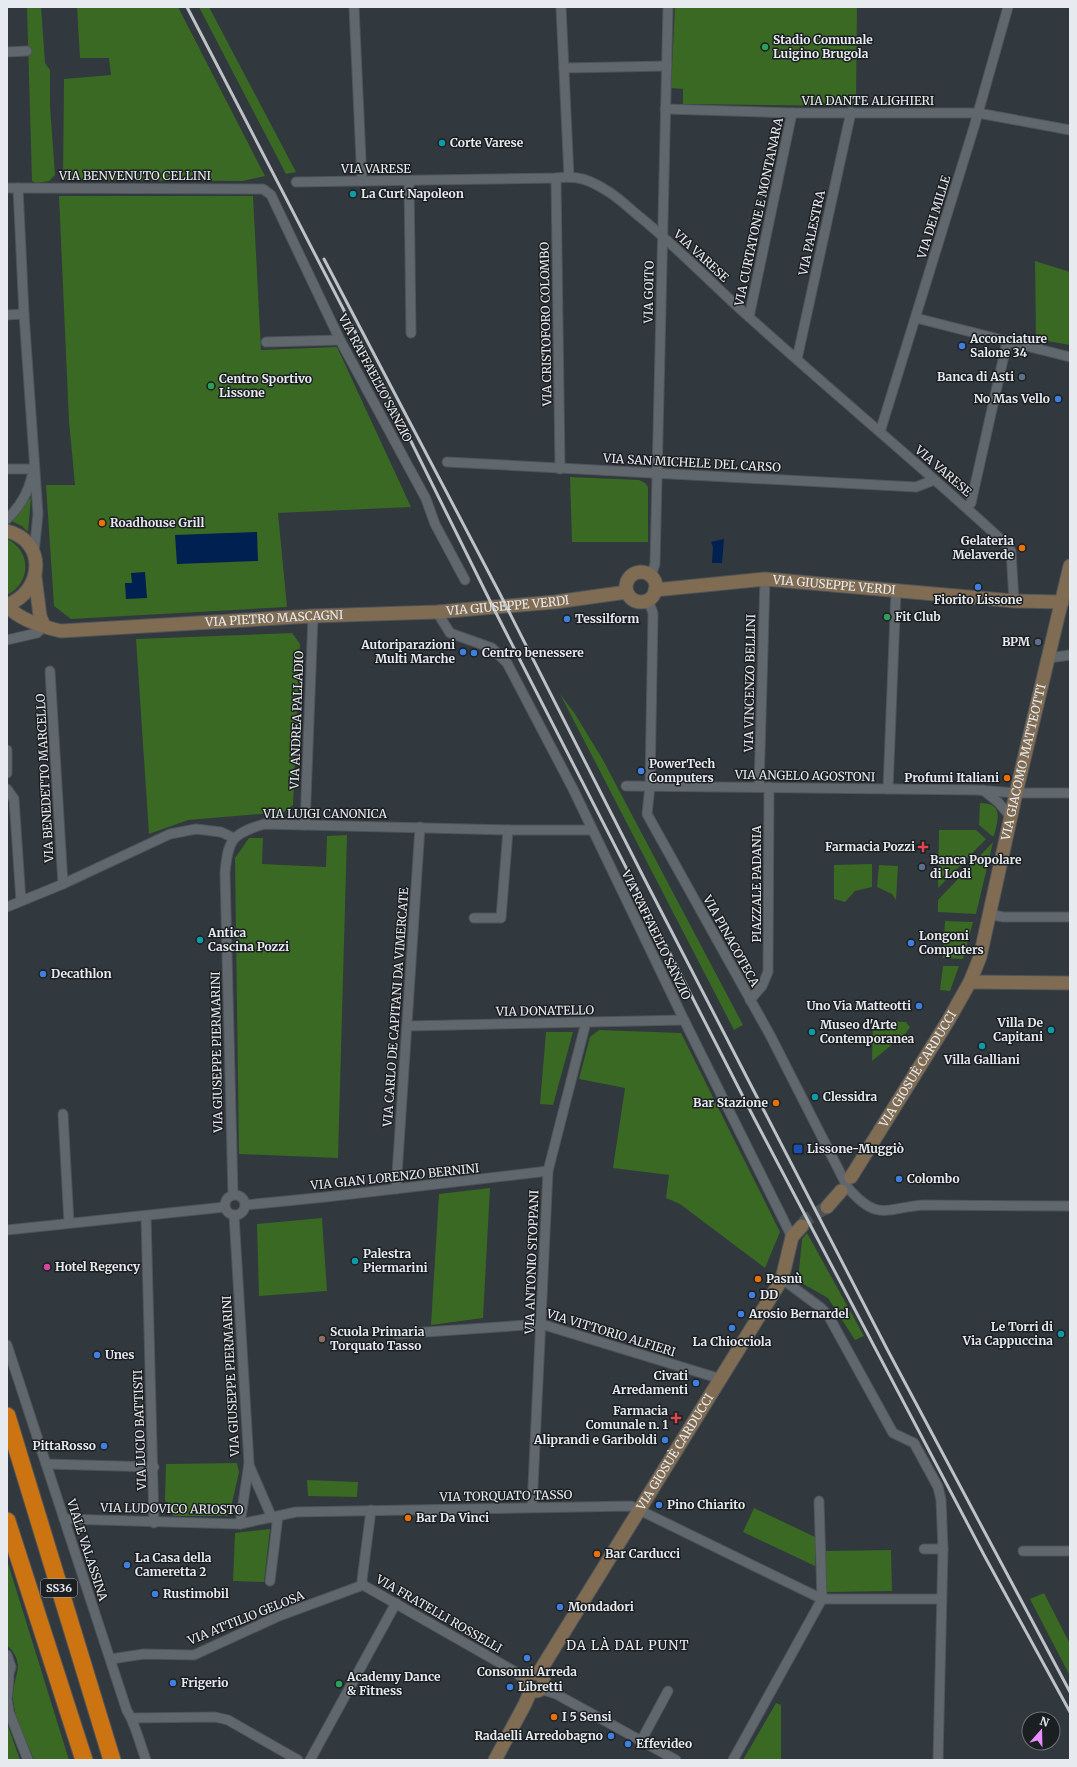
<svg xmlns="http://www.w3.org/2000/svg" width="1077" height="1767" viewBox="0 0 1077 1767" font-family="Merriweather,serif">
<rect width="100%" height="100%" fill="#31383e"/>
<g fill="#396922">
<path d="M27 7H41L45 63 50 70V106L55 175 49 181 36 183 32 181Z"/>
<path d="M77 7H178L265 176 242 181 63 180 64 79 111 75 109 58H80Z"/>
<path d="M199 7H209L296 172 286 174Z"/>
<path d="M675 7H857L856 106 683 104V89L671 88Z"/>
<path d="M59 196H253L261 350 337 347 411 507 278 513 287 607 71 619 54 606 46 485H75L69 421Z"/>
<path d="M1035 261 1070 272V345L1036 339Z"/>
<path d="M570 477 639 480 645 483 648 487V542H572Z"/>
<path d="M31 497 28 532 22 526 11 521Z"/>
<path d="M7 539C32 551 31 583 7 595Z"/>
<path d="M292 633 300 644 293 805 284 812 188 820 149 834 136 639Z"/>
<path d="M560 694 575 714 603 760 743 1025 734 1030Z"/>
<path d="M980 803C1004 803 998 819 994 836H992L979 825Z"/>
<path d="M939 830H976L986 839 938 888Z"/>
<path d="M347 835 338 1158 239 1154 235 858 249 838H263L262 864 326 867 327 836Z"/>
<path d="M993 842 976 914 938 912V900Z"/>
<path d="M872 864V887L855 891 845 902 834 899V865Z"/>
<path d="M879 865 898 866 896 900 892 894 877 887Z"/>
<path d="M945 921 973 922 963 959 943 958Z"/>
<path d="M943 966H959L950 991 940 990Z"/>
<path d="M873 1021 906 1022 910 1027 906 1033 872 1061Z"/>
<path d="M599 1030 681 1033 780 1232 765 1268 680 1204 666 1198 669 1175 613 1168 625 1088 579 1079 590 1037Z"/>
<path d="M546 1032H573L553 1105 540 1104Z"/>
<path d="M490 1188 483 1318 431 1325 439 1194Z"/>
<path d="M322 1218 327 1291 259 1296 257 1224Z"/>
<path d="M807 1233 864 1336 855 1340 828 1298 798 1281 802 1239Z"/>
<path d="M237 1463 239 1472 229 1516H173L165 1500 166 1464Z"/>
<path d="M307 1480 358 1482 357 1497 308 1496Z"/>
<path d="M754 1508 815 1537V1566L743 1532Z"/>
<path d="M270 1529 264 1582 233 1581 235 1533Z"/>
<path d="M891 1550 892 1591 827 1592 825 1551Z"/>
<path d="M7 1560 69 1760H34C27 1741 14 1719 13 1699 12 1675 28 1666 7 1645Z"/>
<path d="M1044 1593 1070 1644V1676L1030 1599Z"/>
<path d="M776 1703 781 1705V1760H743Z"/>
<path d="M7 1723 20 1760H7Z"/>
</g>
<g fill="#002051">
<path d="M257 532 258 561 177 564 175 535Z"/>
<path d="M724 539 722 563H712L713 547 711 542Z"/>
<path d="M145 572 147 598 126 599 125 583H132L131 573Z"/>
</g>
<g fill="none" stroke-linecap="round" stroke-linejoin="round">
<path stroke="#4c5359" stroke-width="13" stroke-dasharray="13 6" stroke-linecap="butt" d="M802 1226 806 1220 827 1207"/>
<defs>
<g id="street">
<path d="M354 7 362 181"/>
<path d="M561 7 569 177"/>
<path d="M7 52 27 51"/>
<path d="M564 68 667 66"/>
<path d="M665 109 792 113H978L1070 130"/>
<path d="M556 178 560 469"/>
<path d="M409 181 411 333"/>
<path d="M296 182 556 178C579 175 590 180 609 192 620 199 630 209 640 217 678 248 712 284 749 317 834 394 923 467 1007 545L1011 551 1014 601"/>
<path d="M7 188 263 189 271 195 340 340 426 499 435 524 465 580"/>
<path d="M18 188 24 314 38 514 34 553"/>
<path d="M7 315 24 314"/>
<path d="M749 317 792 113"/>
<path d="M916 318 1070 357"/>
<path d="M266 342 340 340"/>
<path d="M797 359 851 112"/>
<path d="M880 432 974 127 1008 7"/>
<path d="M447 462 916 487 934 480"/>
<path d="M7 469H34"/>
<path d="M966 507 971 503 1007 342"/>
<path d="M7 519C20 507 28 493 32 476"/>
<path d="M651 576 655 564 668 7"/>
<path d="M648 600 653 613 650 786 647 814 770 1035 848 1188C878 1222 885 1208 923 1205L1070 1206"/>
<path d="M437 612 450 633 492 648 507 663 573 789 684 1020 792 1237"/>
<path d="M7 640 37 633 44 626"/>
<path d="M1049 658 1070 655"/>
<path d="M50 671 63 884"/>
<path d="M7 750V773"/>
<path d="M626 786 977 790 1016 793H1070"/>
<path d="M759 787 765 579"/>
<path d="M7 789 14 799 21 901"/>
<path d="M888 789 896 590"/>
<path d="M983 790 998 802 1011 817"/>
<path d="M305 825 313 616"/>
<path d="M7 907 63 884 170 834 196 829 221 832 234 838"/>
<path d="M989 914 1003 917H1070"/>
<path d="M474 918H501L508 830"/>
<path d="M750 1000 762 986 768 972 769 787"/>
<path d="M407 1026 684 1020"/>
<path d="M63 1114 69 1223"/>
<path d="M396 1189 420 827"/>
<path d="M233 1195 225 873C228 839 232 834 264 824L508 830H591"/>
<circle cx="235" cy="1205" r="10"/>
<path d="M245 1205 326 1197 548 1171"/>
<path d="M234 1215 249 1463 240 1524"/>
<path d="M146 1216 154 1523"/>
<path d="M7 1230 225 1207"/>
<path d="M782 1279 820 1307 828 1315 893 1433 914 1443 938 1487 941 1500 943 1549"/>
<path d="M397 1334 541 1324 721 1379"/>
<path d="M7 1345 127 1711C134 1720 141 1747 146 1760"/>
<path d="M46 1464 154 1467"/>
<path d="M249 1465 272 1518"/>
<path d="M532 1507 548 1171 586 1022"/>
<path d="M371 1510 362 1580 363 1585 514 1671 526 1681"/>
<path d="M64 1519 240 1524 296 1512 631 1506 822 1599H941"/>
<path d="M924 1549H943L938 1760"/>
<path d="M1023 1551H1070"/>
<path d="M270 1581 278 1516"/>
<path d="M7 1655 11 1667 7 1681"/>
<path d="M111 1659 144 1654 194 1655 279 1616 363 1585"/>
<path d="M9 1678 7 1699 9 1712 28 1760"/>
<path d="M540 1689 556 1694 676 1760"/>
<path d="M133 1718 215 1717 228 1720 298 1760"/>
<path d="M641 1741 668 1691"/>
<path d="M310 1760 396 1603"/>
<path d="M733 1760 822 1599 819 1501"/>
</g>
<g id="secondary">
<path d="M7 531C47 541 44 591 7 605"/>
<circle cx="641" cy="587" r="15"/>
<path d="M35 577 40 616 44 626"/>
<path id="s1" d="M655 590 765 579 1014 601 1062 602"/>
<path id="s2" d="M7 606C20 620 43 627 61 631L313 616 437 612 555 602 627 592"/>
<path d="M970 982 1070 983"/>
<path id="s3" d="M851 1177 948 1021 970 982 980 957 1016 793 1070 566"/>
<path d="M827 1207 841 1191"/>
<circle cx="535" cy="1682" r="9"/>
<path id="s4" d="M538 1674 782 1279 792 1237 802 1226"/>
<path d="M495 1760 525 1704 531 1690"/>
</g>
<g id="highway">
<path d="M7 1416 112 1760"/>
<path d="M7 1521 84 1760"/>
</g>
</defs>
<use href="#street" stroke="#4f5459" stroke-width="11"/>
<use href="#secondary" stroke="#4f5459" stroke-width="15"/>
<use href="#highway" stroke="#4f5459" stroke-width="19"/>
<use href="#street" stroke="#60686e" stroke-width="9"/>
<use href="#secondary" stroke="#806c52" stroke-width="13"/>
<use href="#highway" stroke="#cb7411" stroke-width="17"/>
<g stroke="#bdc2c6" stroke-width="3">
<path d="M187 7 394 407 496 613 754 1118 984 1555 1070 1712"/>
<path d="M324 259 500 594 645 880 887 1349 1070 1692"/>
</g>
</g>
<g fill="#2e9e5b" stroke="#1c1f21" stroke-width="1.5">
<circle cx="765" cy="47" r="4"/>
<circle cx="211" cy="386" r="4"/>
<circle cx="887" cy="617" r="4"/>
<circle cx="339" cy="1684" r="4"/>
</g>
<g fill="#0f9aa8" stroke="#1c1f21" stroke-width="1.5">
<circle cx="442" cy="143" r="4"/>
<circle cx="353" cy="194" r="4"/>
<circle cx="200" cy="940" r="4"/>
<circle cx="1051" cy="1030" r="4"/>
<circle cx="812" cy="1032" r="4"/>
<circle cx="982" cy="1046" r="4"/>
<circle cx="815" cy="1097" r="4"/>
<circle cx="355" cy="1261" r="4"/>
<circle cx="1061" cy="1334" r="4"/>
</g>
<g fill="#3f7fe0" stroke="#1c1f21" stroke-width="1.5">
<circle cx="962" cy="346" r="4"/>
<circle cx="1058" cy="399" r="4"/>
<circle cx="978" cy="587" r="4"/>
<circle cx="567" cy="619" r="4"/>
<circle cx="463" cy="652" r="4"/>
<circle cx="474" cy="653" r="4"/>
<circle cx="641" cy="771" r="4"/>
<circle cx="911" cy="943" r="4"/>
<circle cx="43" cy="974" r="4"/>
<circle cx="919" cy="1006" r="4"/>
<circle cx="899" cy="1179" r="4"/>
<circle cx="752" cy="1295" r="4"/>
<circle cx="741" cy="1314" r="4"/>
<circle cx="732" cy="1328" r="4"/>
<circle cx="97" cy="1355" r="4"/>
<circle cx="696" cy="1383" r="4"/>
<circle cx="665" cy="1440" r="4"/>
<circle cx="104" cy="1446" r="4"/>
<circle cx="659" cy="1505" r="4"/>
<circle cx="127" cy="1565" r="4"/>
<circle cx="155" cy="1594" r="4"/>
<circle cx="560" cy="1607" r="4"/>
<circle cx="527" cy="1658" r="4"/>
<circle cx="173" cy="1683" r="4"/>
<circle cx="510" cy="1687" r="4"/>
<circle cx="611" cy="1736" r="4"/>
<circle cx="628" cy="1744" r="4"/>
</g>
<g fill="#5c6f8a" stroke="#1c1f21" stroke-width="1.5">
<circle cx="1022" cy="377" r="4"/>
<circle cx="1038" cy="642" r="4"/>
<circle cx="922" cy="867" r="4"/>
</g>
<g fill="#e8710a" stroke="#1c1f21" stroke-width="1.5">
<circle cx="102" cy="523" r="4"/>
<circle cx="1022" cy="548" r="4"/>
<circle cx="1007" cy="778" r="4"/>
<circle cx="776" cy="1103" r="4"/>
<circle cx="758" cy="1279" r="4"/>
<circle cx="408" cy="1518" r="4"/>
<circle cx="597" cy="1554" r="4"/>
<circle cx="554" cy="1717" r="4"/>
</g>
<g fill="#e0444e" stroke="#1c1f21" stroke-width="1.5">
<path d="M921 841h4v4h4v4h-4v4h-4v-4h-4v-4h4z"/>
<path d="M674 1412h4v4h4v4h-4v4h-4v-4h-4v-4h4z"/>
</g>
<rect fill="#1a4fb4" stroke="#1c1f21" stroke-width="1.5" x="793" y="1144" width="10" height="10" rx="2"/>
<circle fill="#d1479c" stroke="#1c1f21" stroke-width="1.5" cx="47" cy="1267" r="4"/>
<circle fill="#8d6e63" stroke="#1c1f21" stroke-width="1.5" cx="322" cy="1339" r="4"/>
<g text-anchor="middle" stroke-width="3" stroke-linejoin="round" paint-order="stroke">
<rect fill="#1c1f21" stroke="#aaaeb1" stroke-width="1" x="41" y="1579" width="36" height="18" rx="3"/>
<g font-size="11" font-weight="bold" fill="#e7ebef">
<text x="59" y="1592">SS36</text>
</g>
<g font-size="12" font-weight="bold" fill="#e7ebef" stroke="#1c1f21" text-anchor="start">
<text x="773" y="44">Stadio Comunale<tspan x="773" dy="14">Luigino Brugola</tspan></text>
<text x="450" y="147">Corte Varese</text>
<text x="361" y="198">La Curt Napoleon</text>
<text x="970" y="343">Acconciature<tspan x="970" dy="14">Salone 34</tspan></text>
<text x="1014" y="381" text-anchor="end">Banca di Asti</text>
<text x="219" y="383">Centro Sportivo<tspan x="219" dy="14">Lissone</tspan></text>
<text x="1050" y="403" text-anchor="end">No Mas Vello</text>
<text x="110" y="527">Roadhouse Grill</text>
<text x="1014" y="545" text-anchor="end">Gelateria<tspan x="1014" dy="14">Melaverde</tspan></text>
<text x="978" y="604" text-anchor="middle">Fiorito Lissone</text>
<text x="895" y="621">Fit Club</text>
<text x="575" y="623">Tessilform</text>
<text x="1030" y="646" text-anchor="end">BPM</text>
<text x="455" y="649" text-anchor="end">Autoriparazioni<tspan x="455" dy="14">Multi Marche</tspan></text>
<text x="482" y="657">Centro benessere</text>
<text x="649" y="768">PowerTech<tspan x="649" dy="14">Computers</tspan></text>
<text x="999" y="782" text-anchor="end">Profumi Italiani</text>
<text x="915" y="851" text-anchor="end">Farmacia Pozzi</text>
<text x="930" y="864">Banca Popolare<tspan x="930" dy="14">di Lodi</tspan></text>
<text x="208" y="937">Antica<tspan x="208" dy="14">Cascina Pozzi</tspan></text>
<text x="919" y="940">Longoni<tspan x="919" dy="14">Computers</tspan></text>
<text x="51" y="978">Decathlon</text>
<text x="911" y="1010" text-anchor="end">Uno Via Matteotti</text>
<text x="1043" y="1027" text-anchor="end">Villa De<tspan x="1043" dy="14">Capitani</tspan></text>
<text x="820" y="1029">Museo d'Arte<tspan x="820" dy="14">Contemporanea</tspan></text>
<text x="982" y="1064" text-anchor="middle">Villa Galliani</text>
<text x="823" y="1101">Clessidra</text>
<text x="768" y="1107" text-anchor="end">Bar Stazione</text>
<text x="807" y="1153">Lissone-Muggiò</text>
<text x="907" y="1183">Colombo</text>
<text x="363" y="1258">Palestra<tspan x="363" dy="14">Piermarini</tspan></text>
<text x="55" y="1271">Hotel Regency</text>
<text x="766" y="1283">Pasnù</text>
<text x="760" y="1299">DD</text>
<text x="749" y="1318">Arosio Bernardel</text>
<text x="1053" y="1331" text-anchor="end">Le Torri di<tspan x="1053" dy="14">Via Cappuccina</tspan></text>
<text x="330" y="1336">Scuola Primaria<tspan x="330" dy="14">Torquato Tasso</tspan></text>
<text x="732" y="1346" text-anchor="middle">La Chiocciola</text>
<text x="105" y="1359">Unes</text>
<text x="688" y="1380" text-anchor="end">Civati<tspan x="688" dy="14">Arredamenti</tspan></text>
<text x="668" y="1415" text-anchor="end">Farmacia<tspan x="668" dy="14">Comunale n. 1</tspan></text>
<text x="657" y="1444" text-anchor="end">Aliprandi e Gariboldi</text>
<text x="96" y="1450" text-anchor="end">PittaRosso</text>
<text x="667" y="1509">Pino Chiarito</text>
<text x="416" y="1522">Bar Da Vinci</text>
<text x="605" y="1558">Bar Carducci</text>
<text x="135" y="1562">La Casa della<tspan x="135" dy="14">Cameretta 2</tspan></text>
<text x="163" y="1598">Rustimobil</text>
<text x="568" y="1611">Mondadori</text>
<text x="527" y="1676" text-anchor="middle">Consonni Arreda</text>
<text x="347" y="1681">Academy Dance<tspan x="347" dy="14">&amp; Fitness</tspan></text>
<text x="181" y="1687">Frigerio</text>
<text x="518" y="1691">Libretti</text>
<text x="562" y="1721">I 5 Sensi</text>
<text x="603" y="1740" text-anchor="end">Radaelli Arredobagno</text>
<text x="636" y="1748">Effevideo</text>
</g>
<g font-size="12" fill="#e7ebef" stroke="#1c1f21">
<text x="868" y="105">VIA DANTE ALIGHIERI</text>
<text x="376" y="173">VIA VARESE</text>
<text x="135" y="180">VIA BENVENUTO CELLINI</text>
<text transform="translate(759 212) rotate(-78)" y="4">VIA CURTATONE E MONTANARA</text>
<text transform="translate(934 217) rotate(-73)" y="4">VIA DEI MILLE</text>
<text transform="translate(812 233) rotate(-78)" y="4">VIA PALESTRA</text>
<text transform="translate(701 256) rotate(43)" y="4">VIA VARESE</text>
<text transform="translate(649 292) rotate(-89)" y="4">VIA GOITO</text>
<text transform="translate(546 324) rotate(-91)" y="4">VIA CRISTOFORO COLOMBO</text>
<text transform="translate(375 378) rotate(62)" y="4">VIA RAFFAELLO SANZIO</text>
<text transform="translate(692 463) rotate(3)" y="4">VIA SAN MICHELE DEL CARSO</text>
<text transform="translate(943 471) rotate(41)" y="4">VIA VARESE</text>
<text dy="4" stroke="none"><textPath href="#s1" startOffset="180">VIA GIUSEPPE VERDI</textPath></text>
<text dy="4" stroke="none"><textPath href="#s2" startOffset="508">VIA GIUSEPPE VERDI</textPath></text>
<text dy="4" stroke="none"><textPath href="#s2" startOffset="274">VIA PIETRO MASCAGNI</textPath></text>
<text transform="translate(750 683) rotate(-89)" y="4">VIA VINCENZO BELLINI</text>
<text transform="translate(297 720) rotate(-88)" y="4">VIA ANDREA PALLADIO</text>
<text dy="4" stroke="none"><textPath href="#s3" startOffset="455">VIA GIACOMO MATTEOTTI</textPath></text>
<text transform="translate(805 776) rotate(1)" y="4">VIA ANGELO AGOSTONI</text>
<text transform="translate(45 778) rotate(-93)" y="4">VIA BENEDETTO MARCELLO</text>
<text x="325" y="818">VIA LUIGI CANONICA</text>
<text transform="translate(757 884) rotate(-90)" y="4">PIAZZALE PADANIA</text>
<text transform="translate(656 935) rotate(64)" y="4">VIA RAFFAELLO SANZIO</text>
<text transform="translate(731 941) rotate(61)" y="4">VIA PINACOTECA</text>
<text transform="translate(396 1007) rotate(-86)" y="4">VIA CARLO DE CAPITANI DA VIMERCATE</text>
<text transform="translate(545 1011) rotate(-1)" y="4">VIA DONATELLO</text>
<text transform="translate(217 1052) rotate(-91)" y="4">VIA GIUSEPPE PIERMARINI</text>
<text dy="4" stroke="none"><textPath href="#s3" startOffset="127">VIA GIOSUÈ CARDUCCI</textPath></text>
<text transform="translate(395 1177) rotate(-6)" y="4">VIA GIAN LORENZO BERNINI</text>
<text transform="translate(532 1262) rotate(-88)" y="4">VIA ANTONIO STOPPANI</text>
<text transform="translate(611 1333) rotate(17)" y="4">VIA VITTORIO ALFIERI</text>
<text transform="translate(231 1376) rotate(-93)" y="4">VIA GIUSEPPE PIERMARINI</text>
<text transform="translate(140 1430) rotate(-92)" y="4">VIA LUCIO BATTISTI</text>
<text dy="4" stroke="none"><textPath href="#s4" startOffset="261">VIA GIOSUÈ CARDUCCI</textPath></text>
<text transform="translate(506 1496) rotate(-1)" y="4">VIA TORQUATO TASSO</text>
<text transform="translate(172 1509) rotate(1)" y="4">VIA LUDOVICO ARIOSTO</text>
<text transform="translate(87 1550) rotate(72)" y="4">VIALE VALASSINA</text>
<text transform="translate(439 1614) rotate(30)" y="4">VIA FRATELLI ROSSELLI</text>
<text transform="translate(246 1618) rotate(-22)" y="4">VIA ATTILIO GELOSA</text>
</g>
<g font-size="13" letter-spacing="1" fill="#e7ebef" stroke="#1c1f21">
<text x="628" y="1650">DA LÀ DAL PUNT</text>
</g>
</g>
<rect width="1077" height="1767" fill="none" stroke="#e7ebef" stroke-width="16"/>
<g transform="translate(1041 1731) rotate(20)"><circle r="19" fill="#1c1f21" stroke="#6d7173"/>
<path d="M0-3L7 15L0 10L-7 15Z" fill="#ea8dfd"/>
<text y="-6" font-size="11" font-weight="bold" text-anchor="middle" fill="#e7ebef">N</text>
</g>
</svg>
